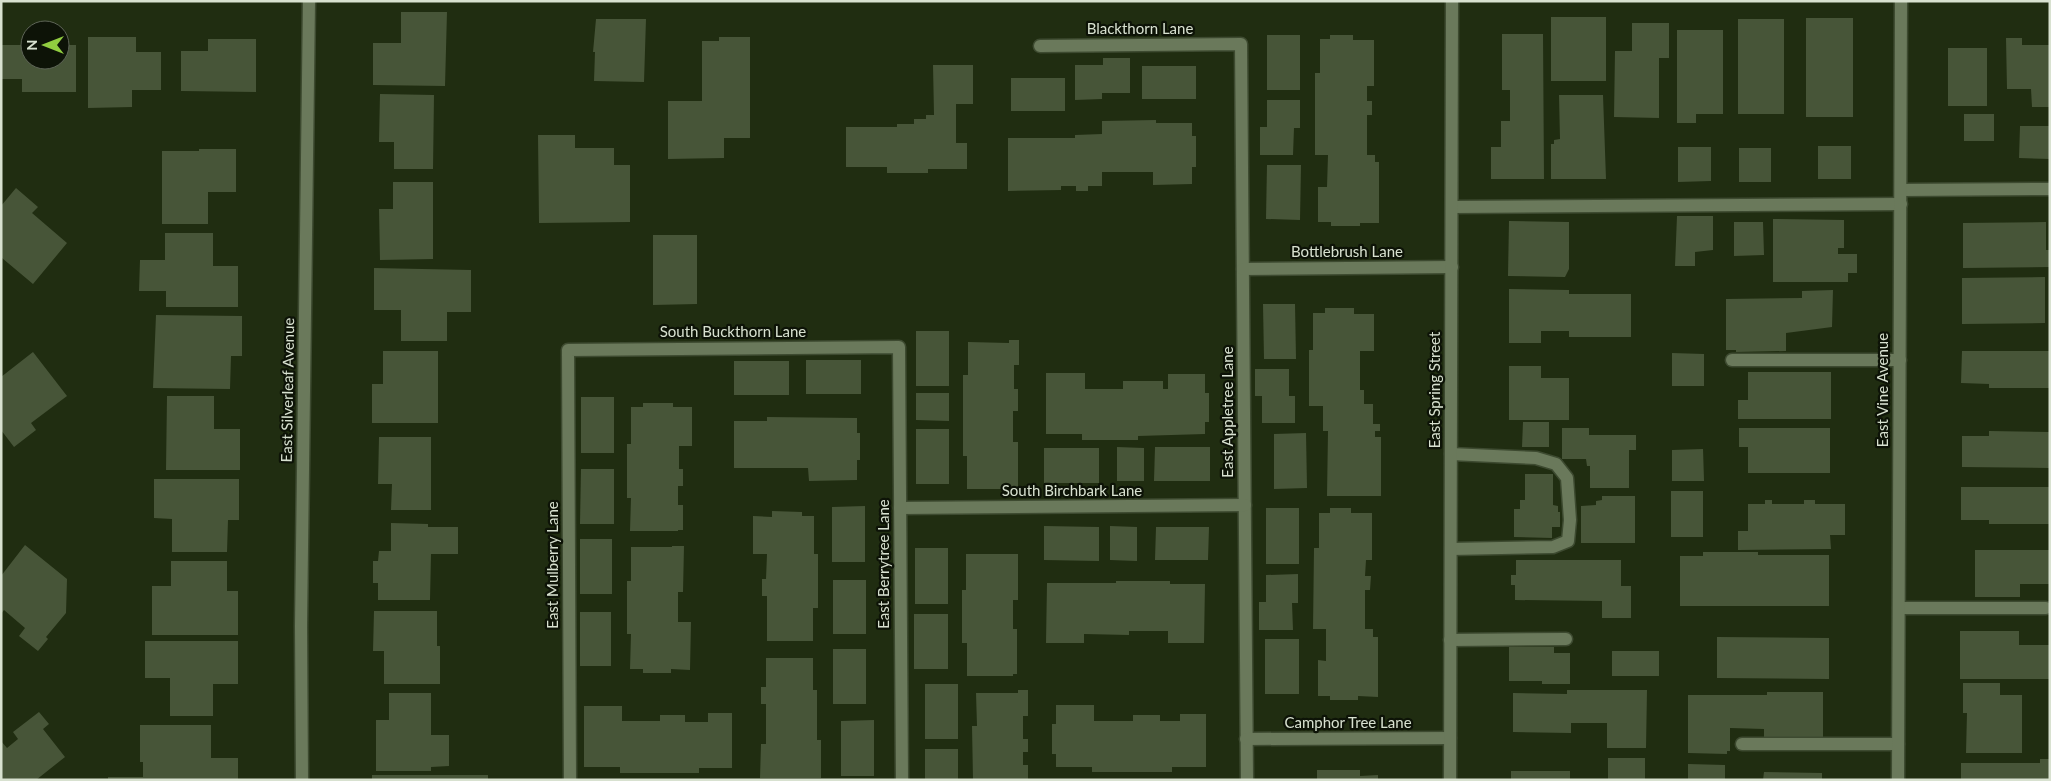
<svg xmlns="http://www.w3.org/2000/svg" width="2051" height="781" viewBox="0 0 2051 781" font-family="Lato,sans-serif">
<rect width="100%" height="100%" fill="#202d11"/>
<g fill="#475538">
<path d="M401 12H447L445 86 373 85V43H401Z"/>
<rect x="1551" y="17" width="55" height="64"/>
<rect x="1806" y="18" width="47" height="99"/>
<path d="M596 19H646L644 82 594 81 595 52H593Z"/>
<rect x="1738" y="19" width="46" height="95"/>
<path d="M1632 23H1669V58H1659V118L1614 117 1615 51H1632Z"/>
<path d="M1677 30H1723V114H1696V123H1677Z"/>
<path d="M1502 34H1543L1544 179H1491V147H1501V121H1510V90H1502Z"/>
<rect x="1267" y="35" width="33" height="55"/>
<path d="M1330 35H1353V40H1374V86H1367V101H1372V115H1367V155H1375V162H1379V223H1360V226H1331V222H1318V187H1327L1328 155H1315V73H1320V39H1330Z"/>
<path d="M88 37H136V52H161V90H132V107L88 108Z"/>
<path d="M719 37H750V138H724V158L668 159V101H702V41H719Z"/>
<path d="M2006 38H2022V45H2050V107H2032L2031 89H2007Z"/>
<path d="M208 39H256V92L181 91V51H208Z"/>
<path d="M1 45H30V60H60V45H76V92H22V79H1Z"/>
<rect x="1948" y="48" width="39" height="58"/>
<path d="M1103 58H1130V93H1102V99L1075 100V65H1103Z"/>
<path d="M933 65H973V104H956V143H967V169H928V173H887V167H846V127H897V124H914V119H926V115H934Z"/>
<rect x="1142" y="66" width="54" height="33"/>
<rect x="1011" y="78" width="54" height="33"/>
<path d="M380 94 434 95 433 169H394V142H379Z"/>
<path d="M1559 95H1603L1606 179H1551V144H1554V140L1560 139Z"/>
<path d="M1267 100H1300V128H1294L1293 155H1260V127H1267Z"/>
<rect x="1964" y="114" width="30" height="27"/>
<path d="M1156 120V123H1192V136H1196V167H1192V184L1153 185V172H1102V186H1088V191H1076V186H1061V190L1008 191V138H1075V135L1102 134V121Z"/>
<path d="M2020 126H2050V159L2019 158Z"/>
<path d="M538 135H575V148H614V165H630V222L539 223Z"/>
<rect x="1818" y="146" width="33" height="33"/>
<path d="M1678 147H1711V181L1678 182Z"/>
<rect x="1739" y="148" width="32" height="34"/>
<path d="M199 149H236V192H208V224H162V151H199Z"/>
<path d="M1267 165H1301L1300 220 1266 219Z"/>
<path d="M393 182H433V259L380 260 379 209H393Z"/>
<path d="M16 188 38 207 32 213 67 243 33 284 2 258 1 259V206Z"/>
<path d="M1677 216H1713V250L1695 252V266H1675Z"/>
<path d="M1773 219 1844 220V248H1838V254H1857V273H1848V282H1773Z"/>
<path d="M1509 221 1569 222V269L1565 277 1508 276Z"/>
<path d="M1734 222H1763L1764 255 1734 256Z"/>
<path d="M2046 222V250H2050V267L1963 268V223Z"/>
<path d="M165 233H213V266H238V307H166V291H139L140 260H165Z"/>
<path d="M653 235H697V304L653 305Z"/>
<path d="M374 268 471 270V312H447V341H401V310H374Z"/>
<path d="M2045 277V323L1962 324V278Z"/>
<path d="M1509 289 1569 290V294H1631V337H1569V331H1541V343H1509Z"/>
<path d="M1833 290 1832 327 1786 333V351L1736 352V350H1726V299L1802 298V291Z"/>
<path d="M1263 304H1295L1296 359H1264Z"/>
<path d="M1325 308H1354V314H1374V351H1360V390H1364V404H1373V424H1380V431H1375V437H1381V496H1327L1328 431H1323V406H1309V350H1313V313H1325Z"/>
<path d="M156 315 242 316V356H231L230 389 153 388Z"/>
<rect x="916" y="331" width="33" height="55"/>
<path d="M1009 340H1019V365H1014V389H1018V411H1013V442H1018V489H967V456H963V375H968V342L1009 343Z"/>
<path d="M383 351H438V423H372V384H383Z"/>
<path d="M1962 351H2050V388H1989V384L1961 383Z"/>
<path d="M33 352 67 396 31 423 36 430 14 447 1 430V377Z"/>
<path d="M1672 353 1704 354V386H1672Z"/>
<rect x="806" y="360" width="55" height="34"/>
<rect x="734" y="361" width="55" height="34"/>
<path d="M1509 366H1541V378H1569V420H1509Z"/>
<path d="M1255 369H1289V396H1295V423H1262V396H1255Z"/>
<path d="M1748 372H1831V419H1738V400H1748Z"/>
<path d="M1046 373H1085V389H1123V381H1163V389H1168V374H1205V393H1209V422H1205V434L1138 436V440H1082V434H1046Z"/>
<path d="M916 393H949V421L916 420Z"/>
<path d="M167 396H214V429H240V470H166Z"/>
<rect x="581" y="397" width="33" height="56"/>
<path d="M643 403H673V407H692V446H679V469H683V486H678V505H683V530H678V531H630L631 498H627V444H631V407H643Z"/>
<path d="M767 417 857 418V433H860V460H857V480L809 481 808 468H734V421H767Z"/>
<path d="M1523 422H1549V447H1522Z"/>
<path d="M1562 428H1589V435H1636V450H1629V488H1590V466H1587L1586 459H1562Z"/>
<path d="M1739 428H1830V473H1748V447H1739Z"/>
<rect x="916" y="429" width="33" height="55"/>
<path d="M1989 431 2050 432V468L1962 467V436H1989Z"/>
<path d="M1306 433 1307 488 1274 489V434Z"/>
<path d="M379 437H431V510H391L392 484H378Z"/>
<path d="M1117 447 1144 448V481H1117Z"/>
<path d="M1155 447H1210V481H1154Z"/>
<rect x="1044" y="448" width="55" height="35"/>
<path d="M1703 449 1704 481H1672V450Z"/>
<path d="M581 469H614V524H580Z"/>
<path d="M1525 474H1553V505L1558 506V512H1560V527H1552V538L1514 537V509H1520V500H1525Z"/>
<path d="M154 479H239V520H228L227 552H172V519L154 518Z"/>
<path d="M1961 487H2050V524H1989V520H1961Z"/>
<rect x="1671" y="491" width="32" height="46"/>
<path d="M1602 496H1635V543H1581V506L1596 505V501L1602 500Z"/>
<path d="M1765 500H1772V504H1804V500H1815V504H1845V535H1830L1831 549 1738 550V531H1748V504H1765Z"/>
<path d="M865 506V562H832V507Z"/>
<rect x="1266" y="508" width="33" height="56"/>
<path d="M1330 508H1351V513H1372V560H1366L1365 576H1371L1370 590H1365V629H1373V637H1378V697L1358 696V700H1330V696H1318V660L1326 661V629H1313L1314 548H1319V513H1330Z"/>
<path d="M772 511 802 512V516H814V554H818V608H813V641H767V596H762V579H766L767 554H753V516L772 517Z"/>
<path d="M391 523 428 524V527H458V554H431L430 600H378V583H373V561H378L379 551H391Z"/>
<path d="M1044 526 1099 527V561L1044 560Z"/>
<path d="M1110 526 1137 527V561L1110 560Z"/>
<path d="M1156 527H1209L1208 560H1155Z"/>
<rect x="580" y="539" width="32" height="55"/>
<path d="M25 545 67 579 66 613 46 637 48 639 38 651 19 636 25 628 4 610 1 614V576Z"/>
<path d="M672 546H684L683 592H678V622H691L690 670 671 669V673H643V669H630L631 634H627V581H631V547H672Z"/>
<rect x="915" y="548" width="33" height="56"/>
<path d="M1975 550H2050V584H2020V597H1975Z"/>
<path d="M1703 552H1758V555H1829V606H1680V556H1703Z"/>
<path d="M966 554H1018V600H1013V629H1017V674H1013V676H967V643H962V590H966Z"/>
<path d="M1516 560H1621V586H1631V618H1602V601L1515 600V585H1511V575H1516Z"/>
<path d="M171 561H227V591H238V635H152V586H171Z"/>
<path d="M1298 574V603H1292L1293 630H1259V602H1266V575Z"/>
<rect x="833" y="580" width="33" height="54"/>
<path d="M1116 581H1170V584H1205L1204 643H1168V631H1129V635L1084 634V643H1046L1047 583H1116Z"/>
<path d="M374 611H437V646H440V684H384V651H373Z"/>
<rect x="580" y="612" width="31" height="54"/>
<rect x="914" y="614" width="34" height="55"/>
<path d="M1960 631H2019V645H2050V679H1960Z"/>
<path d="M1717 637 1829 638V679L1717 678Z"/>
<rect x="1265" y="639" width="34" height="55"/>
<path d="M145 641H238V684H213V716H170V678H145Z"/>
<path d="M1509 647H1554V653H1570V684H1542V681H1509Z"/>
<rect x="833" y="649" width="33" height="55"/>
<rect x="1612" y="651" width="47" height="25"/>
<path d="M766 658H813V690H817V740H821V778H760L761 744H766V704H761V687H766Z"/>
<path d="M1963 683H2000V695H2022V753H1966L1967 713H1963Z"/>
<rect x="925" y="684" width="33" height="55"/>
<path d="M1018 690H1028V716H1023V739H1028V752H1023V765H1028V780H973L972 726H977L976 693H1018Z"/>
<path d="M1567 690H1647L1646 748H1607V723H1571V733L1513 732V693L1567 694Z"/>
<path d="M1767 692H1823V739H1764V729L1730 728V751H1727V754L1688 753V695H1767Z"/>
<path d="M389 693H431V735H449V766L431 767V771H376V720H389Z"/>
<path d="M1056 705H1094V721H1133V715H1160V721H1180V714H1206V767H1172V772H1092V767H1056V754H1052V724H1056Z"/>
<path d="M584 706H622V721H660V715H685V722H708V713H732V768H699V773H620V767H584Z"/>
<path d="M39 712 49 724 43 729 65 757 36 780H1V741L7 748 18 739 13 732Z"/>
<path d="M874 720V776H841V721Z"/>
<path d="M140 725H211V758H238V780H108V777H143V762H140Z"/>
<rect x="925" y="749" width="33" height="31"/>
<rect x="1608" y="758" width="37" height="22"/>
<path d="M2040 759H2050V780H1961V763H2040Z"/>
<path d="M1688 764 1725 765V780H1688Z"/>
<path d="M1317 770H1360V776L1378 775V780H1317Z"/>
<rect x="1511" y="771" width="59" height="9"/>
<path d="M1764 772 1822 773V780H1763Z"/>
<rect x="372" y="775" width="116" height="5"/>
</g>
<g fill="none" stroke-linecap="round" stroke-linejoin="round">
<defs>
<g id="minor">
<path d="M1040 46 1241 44 1247 780"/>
<path d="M1901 190 2050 189"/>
<path d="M1452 207 1901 204"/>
<path d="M1243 269 1452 267"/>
<path d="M1732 360H1900"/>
<path d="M900 508 1245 505"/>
<path d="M1451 549 1553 547 1568 541 1570 520 1567 478 1556 464 1536 458 1451 454"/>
<path d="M1899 608H2046"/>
<path d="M1450 640 1566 639"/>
<path d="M1246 739 1450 738"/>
<path d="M1742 744H1898"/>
<path d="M302 780 301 626 309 1"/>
<path d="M570 780 568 350 899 347 902 780"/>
<path d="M1450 780 1452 1"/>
<path d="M1898 780 1901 1"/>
</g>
</defs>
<use href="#minor" stroke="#3d4a30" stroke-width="15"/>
<use href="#minor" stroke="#6a795b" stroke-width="12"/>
</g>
<g text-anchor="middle" stroke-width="4.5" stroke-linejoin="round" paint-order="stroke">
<g font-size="15" fill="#d8e1d0" stroke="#0d1307">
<text x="1140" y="34">Blackthorn Lane</text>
<text x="1347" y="257">Bottlebrush Lane</text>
<text x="733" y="337">South Buckthorn Lane</text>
<text transform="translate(288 390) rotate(-89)" y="5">East Silverleaf Avenue</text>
<text transform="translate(1435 390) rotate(-90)" y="5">East Spring Street</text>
<text transform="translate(1883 390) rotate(-90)" y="5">East Vine Avenue</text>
<text transform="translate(1228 412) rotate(-90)" y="5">East Appletree Lane</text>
<text x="1072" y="496">South Birchbark Lane</text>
<text transform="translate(884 564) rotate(-90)" y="5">East Berrytree Lane</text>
<text transform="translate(553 565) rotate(-90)" y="5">East Mulberry Lane</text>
<text x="1348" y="728">Camphor Tree Lane</text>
</g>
</g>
<rect width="2051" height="781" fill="none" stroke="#d8e1d0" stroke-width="5"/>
<g transform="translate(45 45) rotate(270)"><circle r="24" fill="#0d1307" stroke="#5e6557"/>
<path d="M0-4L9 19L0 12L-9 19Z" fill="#91cd40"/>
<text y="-8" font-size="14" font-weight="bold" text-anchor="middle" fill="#d8e1d0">N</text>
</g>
</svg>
